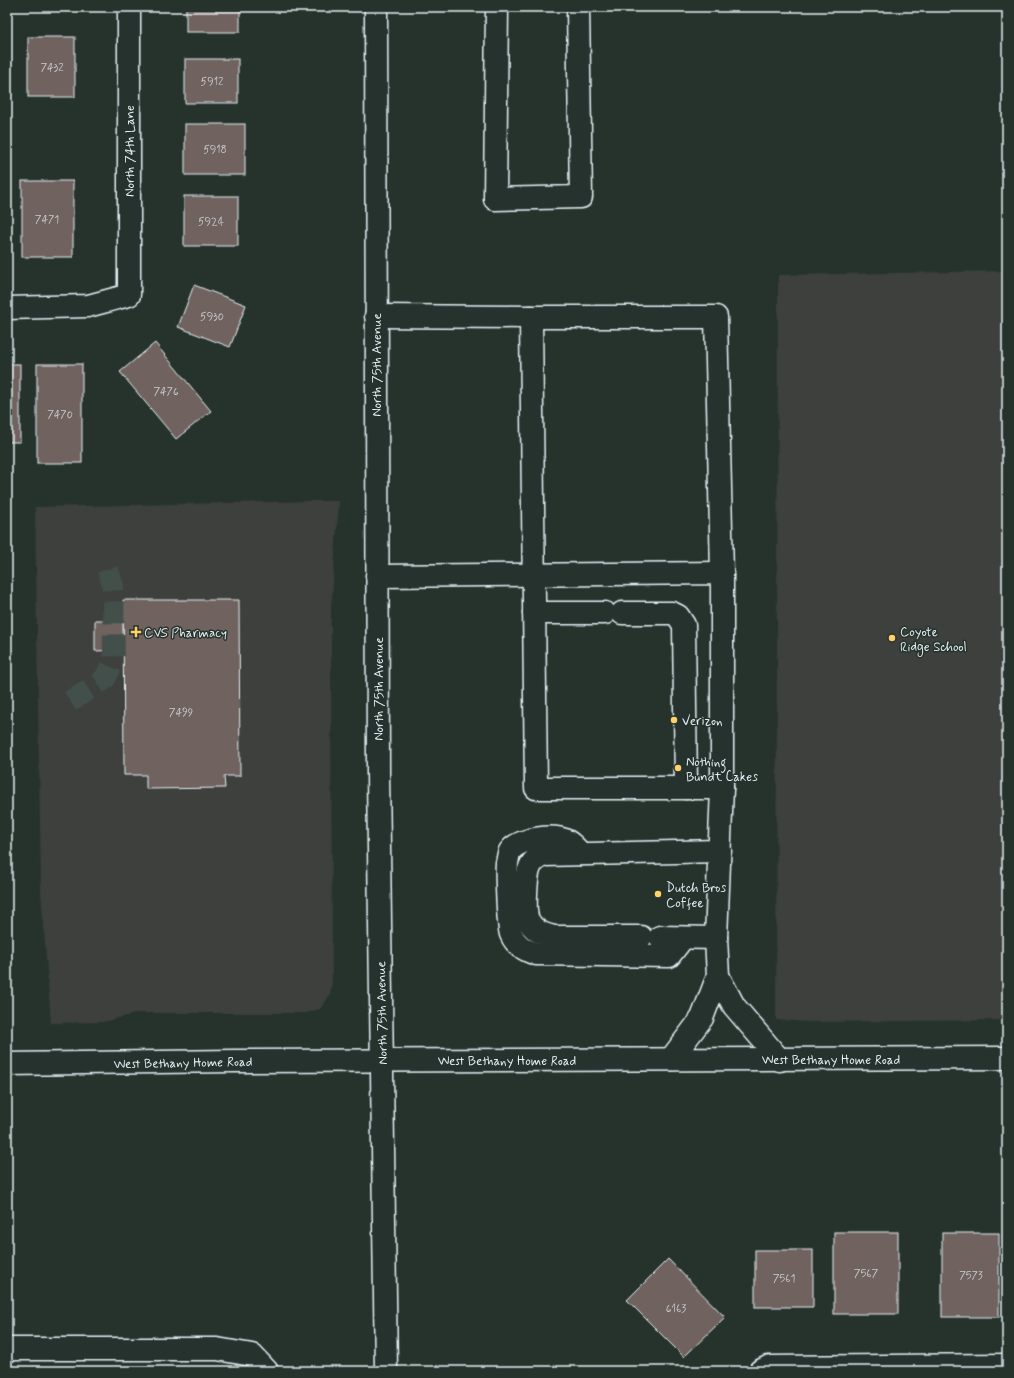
<svg xmlns="http://www.w3.org/2000/svg" width="1014" height="1378" viewBox="0 0 1014 1378" font-family="Mynerve,sans-serif">
<rect width="100%" height="100%" fill="#26332d"/>
<filter id="ink" filterUnits="userSpaceOnUse"><feTurbulence type="fractalNoise" baseFrequency=".025" numOctaves="2"/><feDisplacementMap in="SourceGraphic" scale="8" xChannelSelector="R" yChannelSelector="G"/><feConvolveMatrix kernelMatrix="1 2 1 2 8 2 1 2 1" color-interpolation-filters="sRGB"/></filter>
<g filter="url(#ink)">
<g fill="#3c413c">
<path d="M1007 271V1020L810 1022 776 1020 778 275Z"/>
<path d="M315 501H339L331 610 332 982 330 995 320 1009 305 1013H139L103 1022 51 1023 41 892 35 507Z"/>
</g>
<g fill="#70635f" stroke="#e8f1f8">
<rect x="186" y="7" width="54" height="25"/>
<rect x="28" y="37" width="47" height="60"/>
<rect x="185" y="59" width="53" height="44"/>
<rect x="185" y="124" width="60" height="51"/>
<rect x="22" y="181" width="51" height="76"/>
<rect x="184" y="196" width="54" height="50"/>
<path d="M194 285 246 305 230 347 178 327Z"/>
<path d="M155 343 211 411 176 439 120 372Z"/>
<rect x="7" y="364" width="13" height="78"/>
<rect x="37" y="364" width="45" height="99"/>
<path d="M123 600H239L240 776H224L225 788 146 789V775H124Z"/>
<path d="M95 620H123V650L95 651Z"/>
<rect x="834" y="1232" width="64" height="82"/>
<rect x="942" y="1233" width="57" height="84"/>
<rect x="755" y="1250" width="58" height="57"/>
<path d="M668 1259 725 1317 684 1357 627 1300Z"/>
</g>
<g fill="none" stroke-linecap="round" stroke-linejoin="round">
<path stroke="#43504b" stroke-width="22" stroke-dasharray="22 11" stroke-linecap="butt" d="M70 701 105 679 114 660 113 586 106 564"/>
<defs>
<g id="minor">
<path d="M497 7 495 199 581 197 578 7"/>
<path d="M7 308 88 306 129 295V7"/>
<path d="M376 316 531 317"/>
<path d="M377 576 722 573V788L716 938 718 976 702 1018 671 1059"/>
<path d="M534 613H605"/>
<path d="M622 613H672L678 616 684 625 686 788"/>
<path d="M722 788H536L531 317H716L722 573"/>
<path d="M581 854C577 850 573 844 567 841 554 834 519 838 510 851 508 854 508 860 507 863 506 872 508 928 511 934 516 946 525 950 536 954L669 956 683 938"/>
<path d="M641 937H554C544 935 533 930 528 920 524 911 526 876 530 867 533 860 538 858 544 855L720 851"/>
<path d="M660 937 716 938"/>
<path d="M718 976 734 1006 780 1060"/>
<path d="M7 1349H217L252 1355 267 1371"/>
<path d="M760 1371 768 1367 1007 1365"/>
</g>
<g id="major">
<path d="M376 7 378 773 386 1371"/>
<path d="M7 1064 233 1061 1007 1058"/>
</g>
</defs>
<use href="#minor" stroke="#e8f1f8" stroke-width="25"/>
<use href="#major" stroke="#e8f1f8" stroke-width="25"/>
<use href="#minor" stroke="#26332d" stroke-width="22"/>
<use href="#major" stroke="#26332d" stroke-width="22"/>
</g>
</g>
<g fill="#ffd166" stroke="#26332d" stroke-width="1.5">
<path d="M134 626h4v4h4v4h-4v4h-4v-4h-4v-4h4z"/>
<circle cx="892" cy="638" r="4"/>
<circle cx="674" cy="720" r="4"/>
<circle cx="678" cy="768" r="4"/>
<circle cx="658" cy="894" r="4"/>
</g>
<g text-anchor="middle" stroke-width="3" stroke-linejoin="round" paint-order="stroke">
<g font-size="11" fill="#caced2">
<text x="52" y="71">7432</text>
<text x="212" y="85">5912</text>
<text x="215" y="153">5918</text>
<text x="47" y="223">7471</text>
<text x="211" y="225">5924</text>
<text x="212" y="320">5930</text>
<text x="166" y="395">7476</text>
<text x="60" y="418">7470</text>
<text x="181" y="716">7499</text>
<text x="866" y="1277">7567</text>
<text x="971" y="1279">7573</text>
<text x="784" y="1282">7561</text>
<text x="676" y="1312">6163</text>
</g>
<g font-size="13" fill="#e8f1f8" stroke="#26332d">
<text transform="translate(129 151) rotate(-90)" y="5">North 74th Lane</text>
<text transform="translate(376 365) rotate(-90)" y="5">North 75th Avenue</text>
<text transform="translate(378 689) rotate(-90)" y="5">North 75th Avenue</text>
<text transform="translate(381 1013) rotate(-91)" y="5">North 75th Avenue</text>
<text x="831" y="1064">West Bethany Home Road</text>
<text x="507" y="1065">West Bethany Home Road</text>
<text transform="translate(183 1062) rotate(-1)" y="5">West Bethany Home Road</text>
</g>
<g font-size="13" fill="#e8f1f8" stroke="#26332d" text-anchor="start">
<text x="900" y="636">Coyote<tspan x="900" dy="15">Ridge School</tspan></text>
<text x="144" y="637">CVS Pharmacy</text>
<text x="682" y="725">Verizon</text>
<text x="686" y="766">Nothing<tspan x="686" dy="15">Bundt Cakes</tspan></text>
<text x="666" y="892">Dutch Bros<tspan x="666" dy="15">Coffee</tspan></text>
</g>
</g>
<rect width="1014" height="1378" fill="none" stroke="#26332d" stroke-width="24"/>
<rect x="12" y="12" width="990" height="1354" fill="none" stroke="#e8f1f8" stroke-width="1.5" filter="url(#ink)"/>
</svg>
